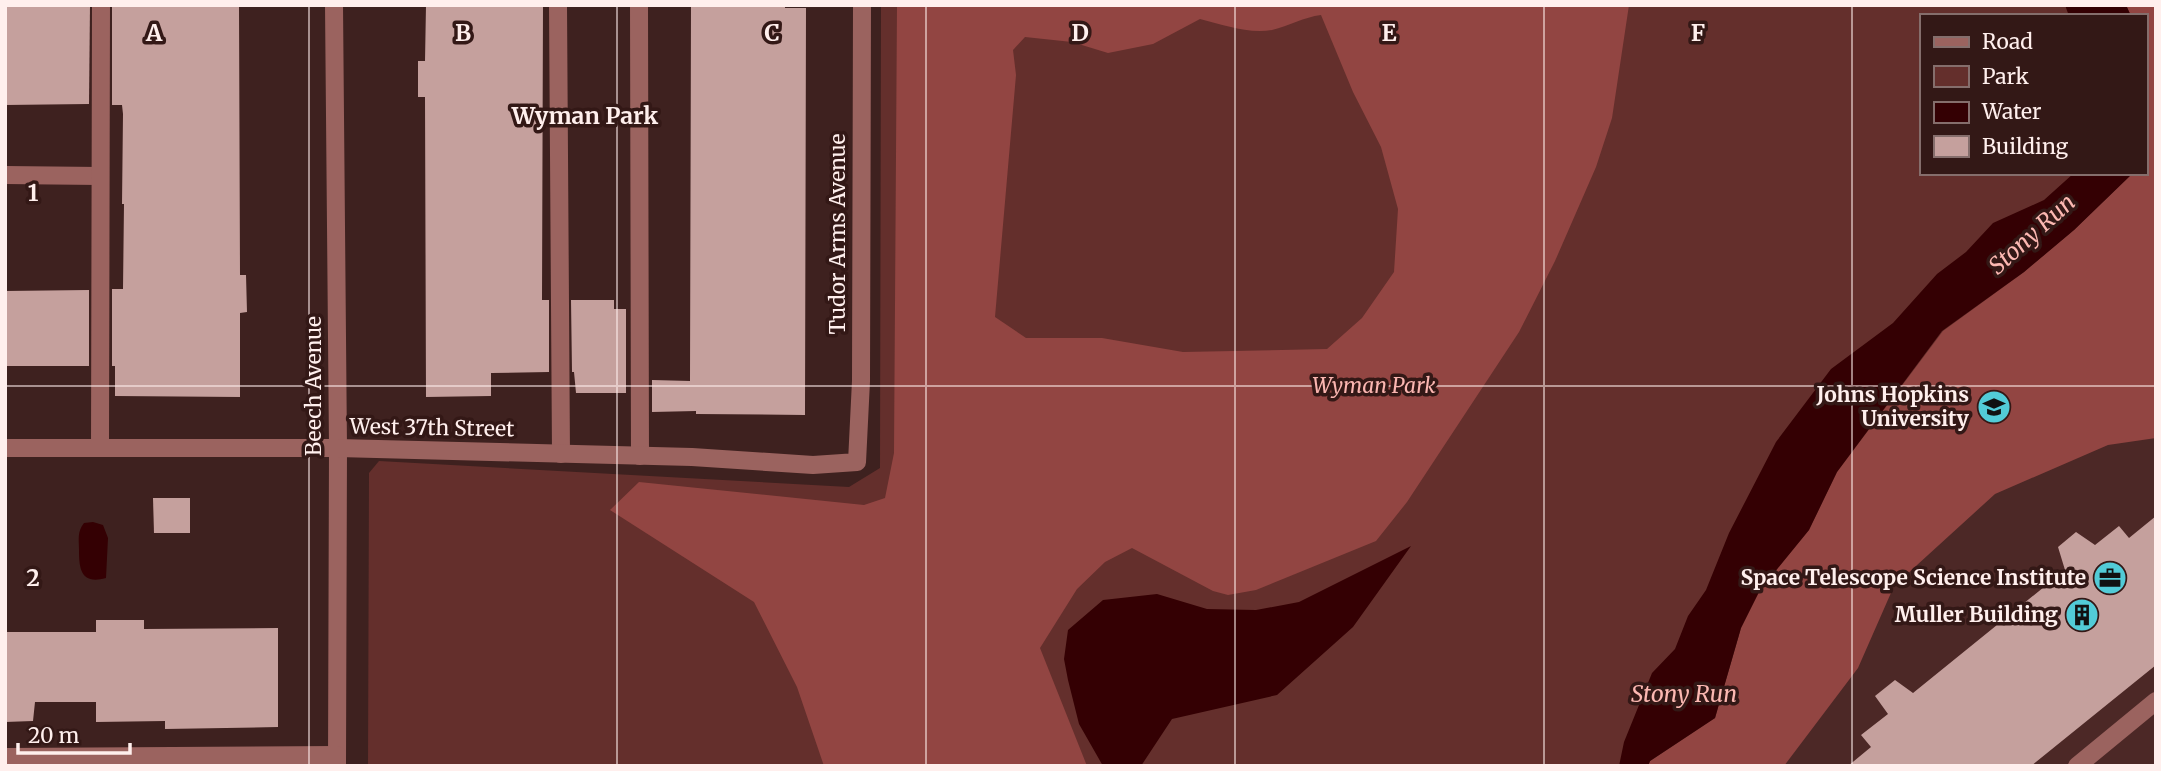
<svg xmlns="http://www.w3.org/2000/svg" width="2161" height="771" viewBox="0 0 2161 771" font-family="Merriweather,serif">
<rect width="100%" height="100%" fill="#3e211f"/>
<path fill="#4c2826" d="M2101 5H2156V766H1635L2098 173H2145V16H2106Z"/>
<path fill="#642f2c" d="M881 5H2101L2106 16H1921V173H2098L1635 766H368L369 473 379 461 849 487 880 468Z"/>
<g fill="#924542" fill-rule="evenodd">
<path d="M897 5H1629L1612 118 1596 167 1555 261 1519 332 1407 502 1376 541 1256 590 1228 595 1213 591 1132 548 1105 562 1077 589 1040 648 1087 766H824L797 687 754 602 610 510 639 482 864 505 885 498 894 453ZM1321 15 1353 92 1381 147 1398 209 1394 272 1362 318 1327 349 1183 352 1102 338H1026L995 317 1016 75 1013 50 1025 37 1072 42 1108 53 1153 44 1200 19C1224 25 1248 34 1272 30 1289 26 1304 17 1321 15Z"/>
<path d="M2126 5H2156V438L2108 445 1995 494 1894 586 1858 668 1784 766H1648L1650 761 1715 718 1741 628 1760 590 1809 530 1837 472 1943 331 2024 272 2074 230 2133 173H2145V105L2148 91 2145 16H2131Z"/>
</g>
<g fill="#340003">
<path d="M2065 5H2126L2131 16H2069Z"/>
<path d="M2074 173H2133L2074 230 2024 272 1942 331 1837 472 1809 530 1760 590 1741 628 1715 718 1650 761 1648 766H1619L1624 742 1652 673 1675 649 1688 616 1706 590 1729 533 1776 442 1831 369 1893 323 1937 274 1966 252 1993 223 2044 200Z"/>
<path d="M93 522 103 525 108 538 106 578C81 585 79 569 79 550 79 539 77 532 84 523Z"/>
<path d="M1411 546 1353 627 1277 695 1172 719 1141 766H1103L1079 724 1068 680 1064 659 1068 630 1103 600 1157 594 1207 609 1256 610 1299 602Z"/>
</g>
<g fill="#c5a09d">
<path d="M5 5H90L89 104 5 105Z"/>
<path d="M112 5H239L240 275H246L247 312 240 313V397L115 396V366H112V289H123L124 204H122L123 114 122 105H112Z"/>
<path d="M426 5H543L542 300H549V372L491 373V396L426 397 425 97H418V61H425Z"/>
<path d="M691 5H785V8H806L805 415 696 414V411L652 412V380L690 381Z"/>
<path d="M89 290V366H5V291Z"/>
<path d="M571 300H614V309H626V393H576L574 372H572Z"/>
<path d="M153 498H190V533H154Z"/>
<path d="M2156 516V665L2031 766H1848L1871 747 1861 735 1888 714 1875 696 1895 680 1913 693 2065 570 2058 547 2076 532 2095 545 2119 526 2129 538Z"/>
<path d="M96 620H144V629L278 628V727L165 729V721L96 722V702H35L33 721 5 722V632H96Z"/>
</g>
<g fill="none" stroke-linecap="round" stroke-linejoin="round">
<g stroke="#9b635f" stroke-width="18">
<path d="M558 5 561 454"/>
<path d="M639 5 640 456"/>
<path d="M5 175 100 176"/>
<path d="M100 448 101 5"/>
<path d="M2077 766 2156 701"/>
</g>
<g stroke="#9b635f" stroke-width="18">
<path d="M334 5 338 448 337 766"/>
<path d="M5 448H338L692 457 813 465 857 462 861 381 862 5"/>
<path d="M5 757 337 755"/>
</g>
</g>
<path fill="none" stroke="#ffefed" stroke-width="2" stroke-opacity="0.55" d="M309 5V766M617 5V766M926 5V766M1235 5V766M1544 5V766M1852 5V766M5 386H2156"/>
<defs>
<symbol id="university-disc" viewBox="-11 -11 22 22"><circle r="9.5" fill="#52cbd7" stroke="#331816"/><path d="M0-5L7-2L0 1L-7-2ZM-4 1L0 2.5L4 1V4Q0 6-4 4Z" fill="#111"/></symbol>
<symbol id="office-disc" viewBox="-11 -11 22 22"><circle r="9.5" fill="#52cbd7" stroke="#331816"/><path d="M-6-3h4V-5.5h4V-3h4V5H-6ZM-1-4.5V-3h2v-1.5ZM-6 0V1H6V0Z" fill="#111"/></symbol>
<symbol id="building-disc" viewBox="-11 -11 22 22"><circle r="9.5" fill="#52cbd7" stroke="#331816"/><path d="M-4-6H4V6H1V3H-1V6H-4ZM-2.5-4.3h1.7v1.8h-1.7ZM.8-4.3h1.7v1.8H.8ZM-2.5-1h1.7V.8h-1.7ZM.8-1h1.7V.8H.8Z" fill="#111"/></symbol>
</defs>
<g fill-rule="evenodd">
<use href="#university-disc" x="1975" y="388" width="38" height="38"/>
<use href="#office-disc" x="2091" y="559" width="38" height="38"/>
<use href="#building-disc" x="2063" y="596" width="38" height="38"/>
</g>
<g text-anchor="middle" stroke-width="7" stroke-linejoin="round" paint-order="stroke">
<g font-size="21" fill="#ffefed" stroke="#331816">
<text transform="translate(838 234) rotate(-90)" y="7">Tudor Arms Avenue</text>
<text transform="translate(314 386) rotate(-90)" y="7">Beech Avenue</text>
<text transform="translate(432 428) rotate(1)" y="7">West 37th Street</text>
</g>
<g font-size="21" font-style="italic" fill="#fbb6b1" stroke="#331816">
<text x="1374" y="393">Wyman Park</text>
</g>
<g font-size="21" font-weight="bold" fill="#ffefed" stroke="#331816" text-anchor="end">
<text x="1969" y="402">Johns Hopkins<tspan x="1969" dy="24">University</tspan></text>
<text x="2086" y="585">Space Telescope Science Institute</text>
<text x="2058" y="622">Muller Building</text>
</g>
<g font-size="23" font-weight="bold" fill="#ffefed" stroke="#331816">
<text x="585" y="124">Wyman Park</text>
</g>
<g font-size="23" font-style="italic" fill="#fcb8b2" stroke="#331816">
<text transform="translate(2032 234) rotate(-42)" y="8">Stony Run</text>
<text x="1684" y="702">Stony Run</text>
</g>
</g>
<g font-size="23" text-anchor="middle" font-weight="bold" fill="#ffefed" stroke="#331816" stroke-width="7" stroke-linejoin="round" paint-order="stroke">
<text x="154" y="41">A</text>
<text x="463" y="41">B</text>
<text x="772" y="41">C</text>
<text x="1080" y="41">D</text>
<text x="1389" y="41">E</text>
<text x="1698" y="41">F</text>
<text x="33" y="201">1</text>
<text x="33" y="586">2</text>
</g>
<rect width="2161" height="771" fill="none" stroke="#ffefed" stroke-width="14"/>
<rect x="1920" y="14" width="228" height="161" fill="#331816" stroke="#856e6c" stroke-width="2"/>
<rect x="1934" y="37" width="35" height="10" fill="#9b635f" stroke="#856e6c" stroke-width="2"/>
<text x="1982" y="49" font-size="21" fill="#ffefed">Road</text>
<rect x="1934" y="66" width="35" height="21" fill="#642f2c" stroke="#856e6c" stroke-width="2"/>
<text x="1982" y="84" font-size="21" fill="#ffefed">Park</text>
<rect x="1934" y="102" width="35" height="21" fill="#340003" stroke="#856e6c" stroke-width="2"/>
<text x="1982" y="119" font-size="21" fill="#ffefed">Water</text>
<rect x="1934" y="136" width="35" height="21" fill="#c5a09d" stroke="#856e6c" stroke-width="2"/>
<text x="1982" y="154" font-size="21" fill="#ffefed">Building</text>
<path d="M18 743v10h112v-10" fill="none" stroke="#ffefed" stroke-width="3.5"/>
<text x="28" y="743" font-size="21" fill="#ffefed" stroke="#331816" stroke-width="5" paint-order="stroke">20 m</text>
</svg>
